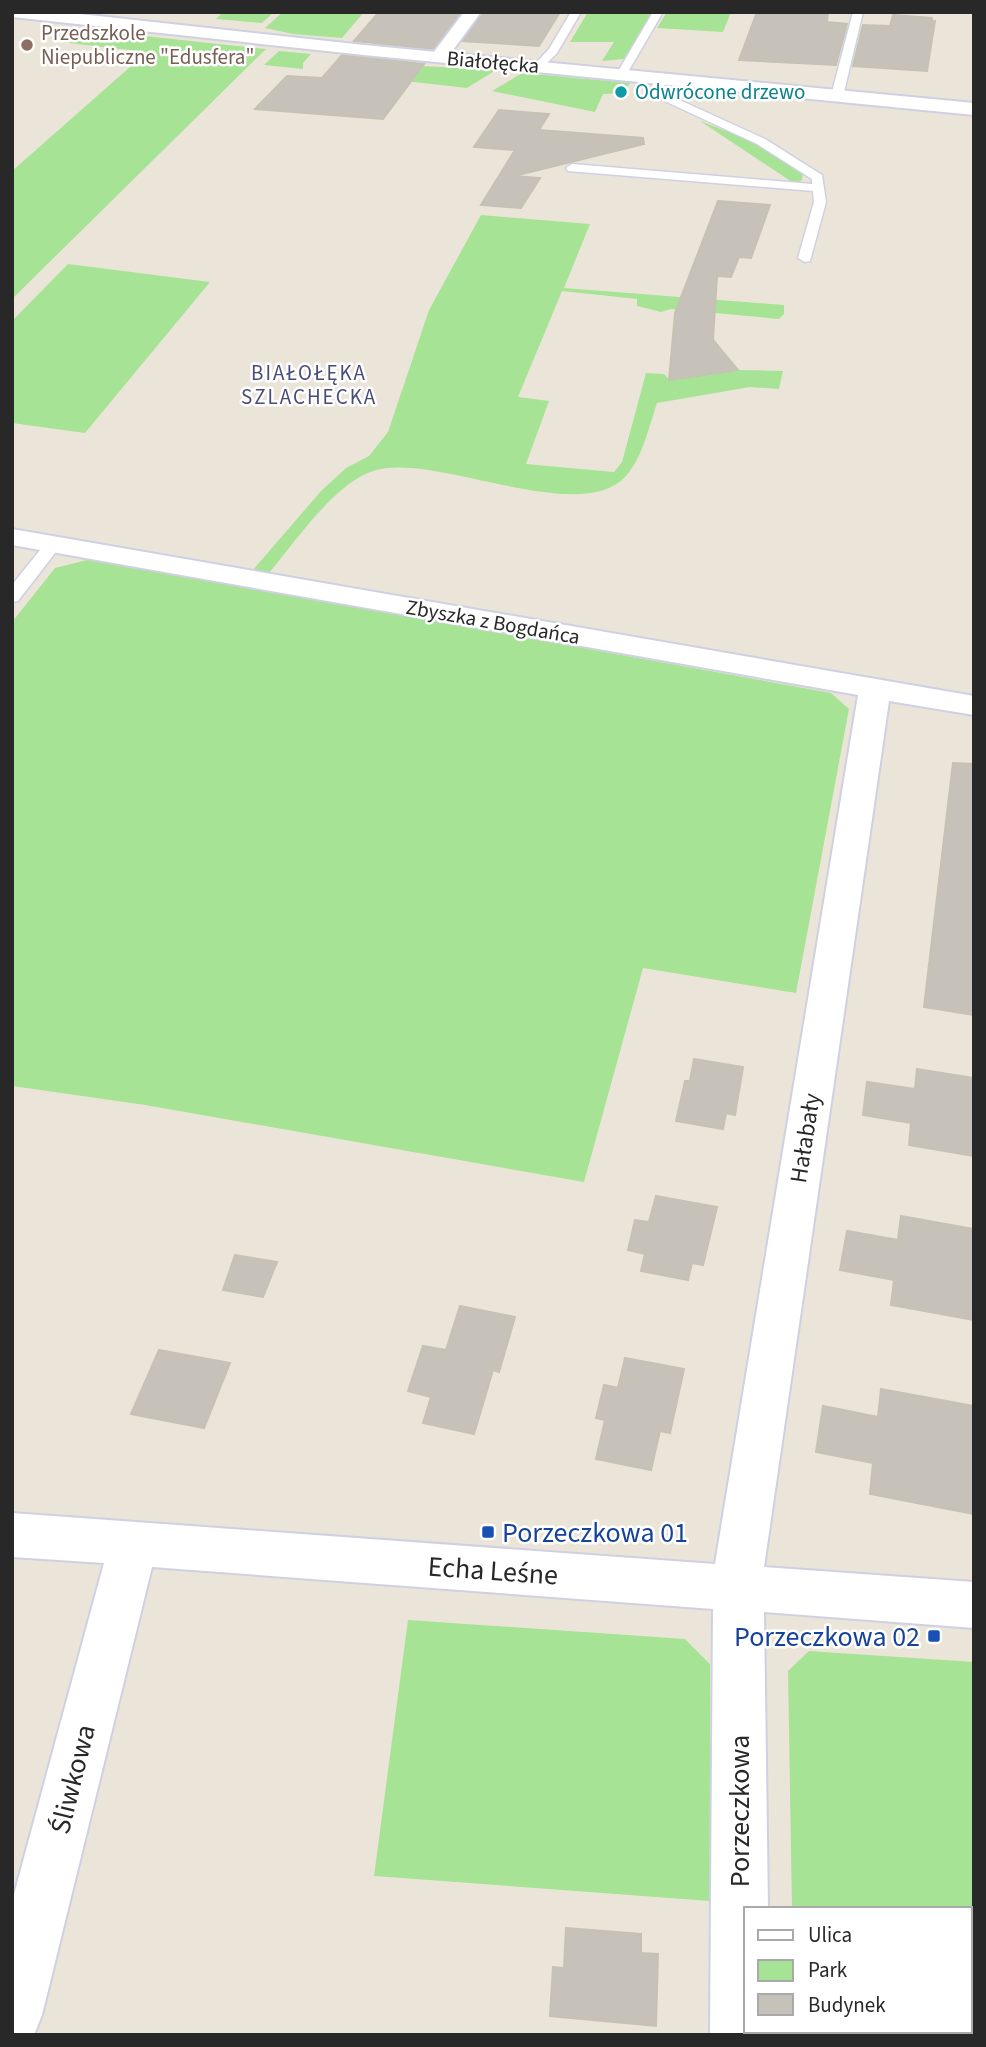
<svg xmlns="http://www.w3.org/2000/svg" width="986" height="2047" viewBox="0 0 986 2047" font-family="'Source Sans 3',sans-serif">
<rect width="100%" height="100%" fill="#ebe5d9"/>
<g fill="#a7e394">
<path d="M223 12H274L262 23 216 19Z"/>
<path d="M283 12H364L342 38 293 34 265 28Z"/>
<path d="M588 12H653L624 59 602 61 614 42H570Z"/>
<path d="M667 12H731L723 32 657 28Z"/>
<path d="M70 28 266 49 12 299V171L147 52 52 41Z"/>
<path d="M279 51 311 54 303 63V69L264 65Z"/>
<path d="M404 65 496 70 467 88 360 76Z"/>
<path d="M522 73 630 83 623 93 603 94 595 112 492 91Z"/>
<path d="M700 121C735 135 776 147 803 173L802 180 795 184Z"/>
<path d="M481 215 590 224 564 288 784 305V314L779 319 671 309 661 312 637 306V299L562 291 518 397 549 401 526 464 614 472 622 462 646 373 664 374 670 380 738 370 783 371 779 389 750 387 657 403C649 426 643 457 626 476 580 527 438 453 376 470 336 481 295 542 269 573L253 570 321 491 346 468 369 456 388 432 429 310Z"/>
<path d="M68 264 210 282 85 433 12 423V321Z"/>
<path d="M91 559 831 693 849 709 796 993 643 968 584 1182 145 1105 12 1086V622L55 568Z"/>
<path d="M408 1620 685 1639 710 1664V1901L374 1876Z"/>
<path d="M809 1651 974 1662V2035H795V2031H970V1909H792L788 1671Z"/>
</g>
<g fill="#c6c2b9" stroke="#c6c2b3" stroke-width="2">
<path d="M379 12H461L433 49 354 41Z"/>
<path d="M483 12H560L539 46 463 41Z"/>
<path d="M757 12H828L827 22 847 24 836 65 739 60Z"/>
<path d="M893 15 932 18V21H935L927 71 853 66 863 25 890 26Z"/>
<path d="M342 55 424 64 383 119 255 109 287 76 322 78Z"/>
<path d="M499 110 549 114 539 130 643 138 644 144 514 176 540 178 521 208 481 205 515 150 474 147Z"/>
<path d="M718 201 770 205 751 258 739 257 731 277 717 276 713 340 738 370 669 380 675 313Z"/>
<path d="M953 763 974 764V1015L924 1007Z"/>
<path d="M694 1059 743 1067 735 1115 726 1113 723 1129 676 1121 685 1081H690Z"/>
<path d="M917 1069 974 1078V1156L909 1145 911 1123 863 1115 867 1082 915 1089Z"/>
<path d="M656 1196 717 1207 703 1265 692 1263 688 1280 641 1271 645 1254 628 1250 635 1220 649 1222Z"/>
<path d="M901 1216 974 1229V1320L891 1305 894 1280 840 1270 847 1231 898 1240Z"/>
<path d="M235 1255 277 1262 263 1297 223 1290Z"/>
<path d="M460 1306 515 1317 499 1372 493 1370 474 1434 423 1423 431 1397 408 1391 423 1346 446 1350Z"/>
<path d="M159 1350 230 1363 204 1428 131 1414Z"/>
<path d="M625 1358 684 1369 670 1433 660 1431 651 1470 596 1459 605 1420 596 1418 604 1385 618 1388Z"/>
<path d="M881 1389 974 1406V1514L870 1494 873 1463 816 1452 823 1406 878 1417Z"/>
<path d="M566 1928 641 1934V1953L658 1954 656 2026 550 2016 553 1967 564 1968Z"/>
</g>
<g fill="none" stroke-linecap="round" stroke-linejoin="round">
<defs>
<g id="service">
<path d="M571 12H581L557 53 542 68H534L533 66 549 49Z"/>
<path d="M653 12H663L625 77H617L616 75Z"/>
<path d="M853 12H863L843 96 837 99 831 96Z"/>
<path d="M662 76 667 79 662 92 765 139 822 175 826 202 810 261 805 262 798 258 814 202 813 191 568 171 566 168 572 164 812 184V179L757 144 654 96 649 90 658 77Z"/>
<path d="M54 539 62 544 18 601 12 602V585L48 540Z"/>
</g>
<g id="minor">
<path d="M464 12H481L445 61H433L430 57Z"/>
<path d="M12 529 974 696V715L889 701 764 1567 974 1582V1628L764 1612 768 1909H746V2031H770V2035H710L713 1609 152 1567 42 2015 34 2035H12V1902L104 1563 12 1557V1513L715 1564 858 695 12 545Z"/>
</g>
<path id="tertiary" d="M12 12H62L364 45 974 103V115L364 55 12 17Z"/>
</defs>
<use href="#service" stroke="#cfd0e2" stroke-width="3"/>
<use href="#minor" stroke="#cfd0e2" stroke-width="4"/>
<use href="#tertiary" stroke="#cfd0e2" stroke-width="4"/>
<use href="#service" fill="#fff" fill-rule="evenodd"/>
<use href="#minor" fill="#fff" fill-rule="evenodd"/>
<use href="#tertiary" fill="#fff" fill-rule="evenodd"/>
</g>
<circle fill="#8d6e63" stroke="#fff" stroke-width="2.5" cx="27" cy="45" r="7"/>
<circle fill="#0f9aa8" stroke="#fff" stroke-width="2.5" cx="621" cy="92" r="7"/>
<g fill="#1a4fb4" stroke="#fff" stroke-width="2.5">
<rect x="481" y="1525" width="14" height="14" rx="3.5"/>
<rect x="927" y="1629" width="14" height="14" rx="3.5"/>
</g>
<g text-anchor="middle" stroke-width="5" stroke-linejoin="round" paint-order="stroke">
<g font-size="21" fill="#785e54" stroke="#fff" text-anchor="start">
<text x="41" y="40">Przedszkole<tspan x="41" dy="24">Niepubliczne "Edusfera"</tspan></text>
</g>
<g font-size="21" fill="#282828" stroke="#fff">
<text transform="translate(493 62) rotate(5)" y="7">Białołęcka</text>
<text transform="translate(493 622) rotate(10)" y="7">Zbyszka z Bogdańca</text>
</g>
<g font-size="21" fill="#0d838f" stroke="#fff" text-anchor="start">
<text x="635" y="99">Odwrócone drzewo</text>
</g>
<g font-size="21" letter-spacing="2" fill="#484c79" stroke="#fff">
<text x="309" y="380">BIAŁOŁĘKA<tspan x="309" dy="24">SZLACHECKA</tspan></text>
</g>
<g font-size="24" fill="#282828" stroke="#fff">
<text transform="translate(805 1138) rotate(-81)" y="8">Hałabały</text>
</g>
<g font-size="28" fill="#164399" stroke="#fff" text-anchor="start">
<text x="502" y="1542">Porzeczkowa 01</text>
<text x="920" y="1646" text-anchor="end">Porzeczkowa 02</text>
</g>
<g font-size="28" fill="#282828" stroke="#fff">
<text transform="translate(493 1570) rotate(4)" y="10">Echa Leśne</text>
<text transform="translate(72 1779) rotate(-76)" y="10">Śliwkowa</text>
<text transform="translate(739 1811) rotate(-90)" y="10">Porzeczkowa</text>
</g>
</g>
<rect width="986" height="2047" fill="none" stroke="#282828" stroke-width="28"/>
<rect x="744" y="1907" width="228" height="126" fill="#ffffff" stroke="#a9a9a9" stroke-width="2"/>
<rect x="758" y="1930" width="35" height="10" fill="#ffffff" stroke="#a9a9a9" stroke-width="2"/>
<text x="808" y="1942" font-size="21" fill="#282828">Ulica</text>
<rect x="758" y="1960" width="35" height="21" fill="#a7e394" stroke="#a9a9a9" stroke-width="2"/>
<text x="808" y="1977" font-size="21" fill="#282828">Park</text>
<rect x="758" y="1994" width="35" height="21" fill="#c6c2b9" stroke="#a9a9a9" stroke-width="2"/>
<text x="808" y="2012" font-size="21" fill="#282828">Budynek</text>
</svg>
